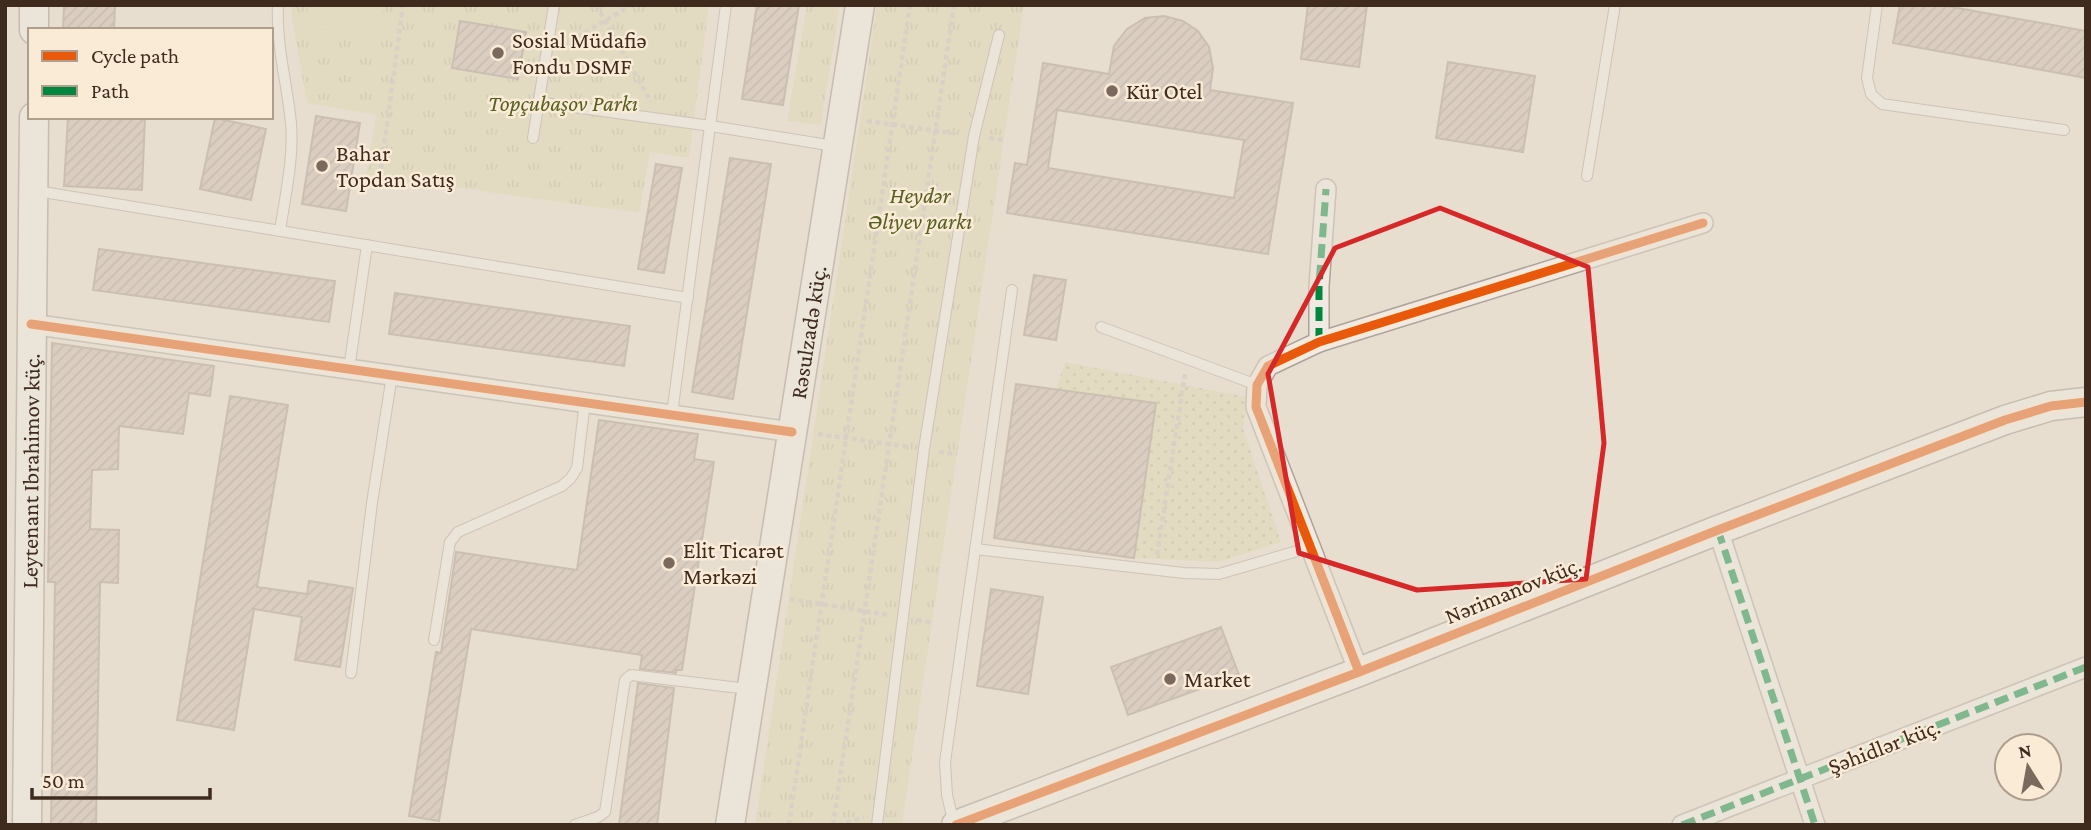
<svg xmlns="http://www.w3.org/2000/svg" width="2091" height="830" viewBox="0 0 2091 830" font-family="'Crimson Pro',serif">
<defs>
<pattern id="grass-dots" width="8" height="8" patternUnits="userSpaceOnUse" patternTransform="scale(1.75)"><rect width="8" height="8" fill="#dcd7b1"/><path d="M2 2h.1M6 6h.1" fill="none" stroke="#beb998" stroke-width="1.8" stroke-linecap="round"/></pattern>
<pattern id="park-tufts" width="24" height="20" patternUnits="userSpaceOnUse" patternTransform="scale(1.75)"><rect width="24" height="20" fill="#dcd7b1"/><path d="M3 7l-1-3M5 7V3M7 7l1-3M15 17l-1-3M17 17v-4M19 17l1-3" fill="none" stroke="#beb998"/></pattern>
<pattern id="building-hatch" width="6" height="6" patternUnits="userSpaceOnUse" patternTransform="scale(1.75)"><rect width="6" height="6" fill="#ccbbb0"/><path d="M-1 1l2-2M0 6l6-6M5 7l2-2" fill="none" stroke="#a7988f"/></pattern>
</defs>
<rect width="100%" height="100%" fill="#e8ded0"/>
<path fill="url(#grass-dots)" d="M1065 362 1248 397 1243 428 1281 542 1219 562 1134 558 1156 403 1056 389Z"/>
<g fill="url(#park-tufts)">
<path d="M291 5H709L689 158 650 152 639 213 366 175 376 115 307 103 292 19Z"/>
<path d="M807 5H840L821 125 787 121Z"/>
<path d="M877 5H1024L902 825H755Z"/>
</g>
<path fill="#dcd7b1" d="M308 5H384L380 37 305 27Z"/>
<g fill="url(#building-hatch)" stroke="#a9998e" stroke-width="2" fill-rule="evenodd">
<path d="M64 5H115L114 30H63Z"/>
<path d="M757 5H799L783 105 742 99Z"/>
<path d="M1308 5H1367L1359 67 1301 59Z"/>
<path d="M1900 5H1941L2086 31V78L1893 43Z"/>
<path d="M1164 16 1183 21 1198 31 1209 47 1213 68 1210 90 1293 103 1268 254 1007 213 1015 163 1027 165 1043 63 1109 74 1114 46 1127 29 1145 18ZM1057 110 1244 140 1234 198 1048 168Z"/>
<path d="M460 21 526 32 518 79 452 68Z"/>
<path d="M1448 62 1535 76 1523 152 1436 138Z"/>
<path d="M316 116 360 123 346 211 302 204Z"/>
<path d="M68 117H145L142 190 64 186Z"/>
<path d="M215 118 266 129 251 200 200 189Z"/>
<path d="M730 158 771 164 733 399 692 392Z"/>
<path d="M656 164 682 168 664 273 638 269Z"/>
<path d="M99 249 335 281 329 322 93 290Z"/>
<path d="M1034 275 1066 280 1056 340 1024 335Z"/>
<path d="M395 293 630 326 624 366 389 334Z"/>
<path d="M52 343 214 366 210 396 189 393 183 434 119 426 118 469 92 470 90 529 119 530 118 583 100 582 96 825H51L55 582H48Z"/>
<path d="M1016 384 1156 403 1134 558 994 538Z"/>
<path d="M230 396 288 405 257 587 307 594 309 581 353 588 340 667 295 660 302 617 254 609 234 730 177 720Z"/>
<path d="M599 420 698 434 694 459 714 462 682 670H676V673L640 669 642 655 471 629 439 821 409 816 436 652 441 653 456 552 577 570Z"/>
<path d="M991 589 1043 597 1028 694 977 686Z"/>
<path d="M1221 627 1239 675 1128 715 1111 667Z"/>
<path d="M638 683 674 688 657 825H619Z"/>
</g>
<g fill="none" stroke-linecap="round" stroke-linejoin="round">
<defs>
<g id="lane">
<path d="M278 5C276 45 287 83 291 123 294 159 285 196 280 231"/>
<path d="M1877 5 1867 78 1871 94 1882 104 2064 130"/>
<path d="M537 102 711 126 834 146"/>
<path d="M533 138 554 5"/>
<path d="M1587 176 1615 5"/>
<path d="M37 191 688 298"/>
<path d="M1101 327 1257 385"/>
<path d="M349 369 367 245"/>
<path d="M672 414 726 5"/>
<path d="M975 549 1184 573 1219 574 1311 547"/>
<path d="M434 640 450 542 458 532 562 486 571 478 577 468 585 402"/>
<path d="M351 673 372 503 392 375"/>
<path d="M954 824 947 795 945 762 1012 290"/>
<path d="M575 825 598 817 605 812 625 680 631 675 748 689"/>
<path d="M877 825 924 449 974 136 999 35"/>
</g>
<g id="street">
<path d="M31 324 792 432"/>
<path d="M1319 342V286L1326 189"/>
<path d="M1718 530 1815 825"/>
<path d="M1359 672 1256 407 1257 385 1268 366 1319 342 1703 223"/>
<path d="M1682 825 2086 667"/>
</g>
<g id="secondary">
<path d="M34 30V5"/>
<path id="s1" d="M27 825 34 117"/>
<path id="s2" d="M730 825 860 5"/>
<path d="M956 825 1359 672 1718 530 2005 420 2051 406 2086 402"/>
</g>
</defs>
<use href="#lane" stroke="#aea398" stroke-width="12"/>
<use href="#street" stroke="#aea398" stroke-width="22"/>
<use href="#secondary" stroke="#9e9388" stroke-width="31"/>
<g stroke="#c9c0b8" stroke-width="4.5" stroke-dasharray="5 3.5" stroke-linecap="butt">
<path d="M596 5 651 102"/>
<path d="M563 46 631 5"/>
<path d="M867 121 959 134"/>
<path d="M989 138 1004 140"/>
<path d="M380 177 403 5"/>
<path d="M818 434 909 447"/>
<path d="M939 452 957 454"/>
<path d="M1157 555 1185 374"/>
<path d="M790 599 888 615"/>
<path d="M917 620 932 623"/>
<path d="M789 825 910 5"/>
<path d="M833 825 954 5"/>
<path d="M838 825 864 817"/>
</g>
<use href="#lane" stroke="#f0eae2" stroke-width="10"/>
<use href="#street" stroke="#f0eae2" stroke-width="19"/>
<use href="#secondary" stroke="#f0eae2" stroke-width="28"/>
<g stroke="#00873e" stroke-width="7" stroke-dasharray="14 7" stroke-linecap="butt">
<path d="M1319 342V286L1326 189"/>
<path d="M1718 530 1815 825"/>
<path d="M1682 825 2086 667"/>
</g>
<defs>
<g id="cycleway">
<path d="M31 324 792 432"/>
<path d="M1359 672 1256 407 1257 385 1268 366 1319 342 1703 223"/>
<path d="M956 825 1359 672 1718 530 2005 420 2051 406 2086 402"/>
</g>
</defs>
<use href="#cycleway" stroke="#f9ebd6" stroke-width="13"/>
<use href="#cycleway" stroke="#e8590c" stroke-width="9"/>
</g>
<path d="M0 0H2091V830H0ZM1440 208 1588 267 1604 443 1586 579 1417 590 1299 553 1268 374 1335 248Z" fill="#e8ded0" fill-opacity=".55" fill-rule="evenodd"/>
<path fill="none" stroke="#d62828" stroke-width="5" stroke-linejoin="round" d="M1440 208 1588 267 1604 443 1586 579 1417 590 1299 553 1268 374 1335 248Z"/>
<g fill="#7a695c" stroke="#f9ebd6" stroke-width="2.5">
<circle cx="498" cy="53" r="7"/>
<circle cx="1112" cy="91" r="7"/>
<circle cx="322" cy="166" r="7"/>
<circle cx="669" cy="563" r="7"/>
<circle cx="1170" cy="679" r="7"/>
</g>
<g text-anchor="middle" stroke-width="5" stroke-linejoin="round" paint-order="stroke">
<g font-size="23" fill="#3f2a1e" stroke="#f9ebd6" text-anchor="start">
<text x="512" y="48">Sosial Müdafiə<tspan x="512" dy="26">Fondu DSMF</tspan></text>
<text x="1126" y="99">Kür Otel</text>
<text x="336" y="161">Bahar<tspan x="336" dy="26">Topdan Satış</tspan></text>
<text x="683" y="558">Elit Ticarət<tspan x="683" dy="26">Mərkəzi</tspan></text>
<text x="1184" y="687">Market</text>
</g>
<g font-size="23" font-style="italic" fill="#565e22" stroke="#f9ebd6">
<text x="563" y="111">Topçubaşov Parkı</text>
<text x="920" y="203">Heydər<tspan x="920" dy="26">Əliyev parkı</tspan></text>
</g>
<g font-size="23" fill="#3f2a1e" stroke="#f9ebd6">
<text dy="8" stroke="none"><textPath href="#s2" startOffset="499">Rəsulzadə küç.</textPath></text>
<text dy="8" stroke="none"><textPath href="#s1" startOffset="354">Leytenant Ibrahimov küç.</textPath></text>
<text transform="translate(1513 590) rotate(-22)" y="8">Nərimanov küç.</text>
<text transform="translate(1884 746) rotate(-21)" y="8">Şəhidlər küç.</text>
</g>
</g>
<rect width="2091" height="830" fill="none" stroke="#3f2a1e" stroke-width="14"/>
<rect x="28" y="28" width="245" height="91" fill="#f9ebd6" stroke="#af9e8c" stroke-width="2"/>
<rect x="42" y="51" width="35" height="10" fill="#e8590c" stroke="#af9e8c" stroke-width="2"/>
<text x="91" y="63" font-size="21" fill="#3f2a1e">Cycle path</text>
<rect x="42" y="86" width="35" height="10" fill="#00873e" stroke="#af9e8c" stroke-width="2"/>
<text x="91" y="98" font-size="21" fill="#3f2a1e">Path</text>
<g transform="translate(2028 767) rotate(349)"><circle r="33" fill="#f9ebd6" stroke="#af9e8c" stroke-width="2"/>
<path d="M0-5L12 26L0 18L-12 26Z" fill="#7a695c"/>
<text y="-10" font-size="19" font-weight="bold" text-anchor="middle" fill="#3f2a1e">N</text>
</g>
<path d="M32 788v10h178v-10" fill="none" stroke="#3f2a1e" stroke-width="3.5"/>
<text x="42" y="788" font-size="21" fill="#3f2a1e" stroke="#f9ebd6" stroke-width="5" paint-order="stroke">50 m</text>
</svg>
